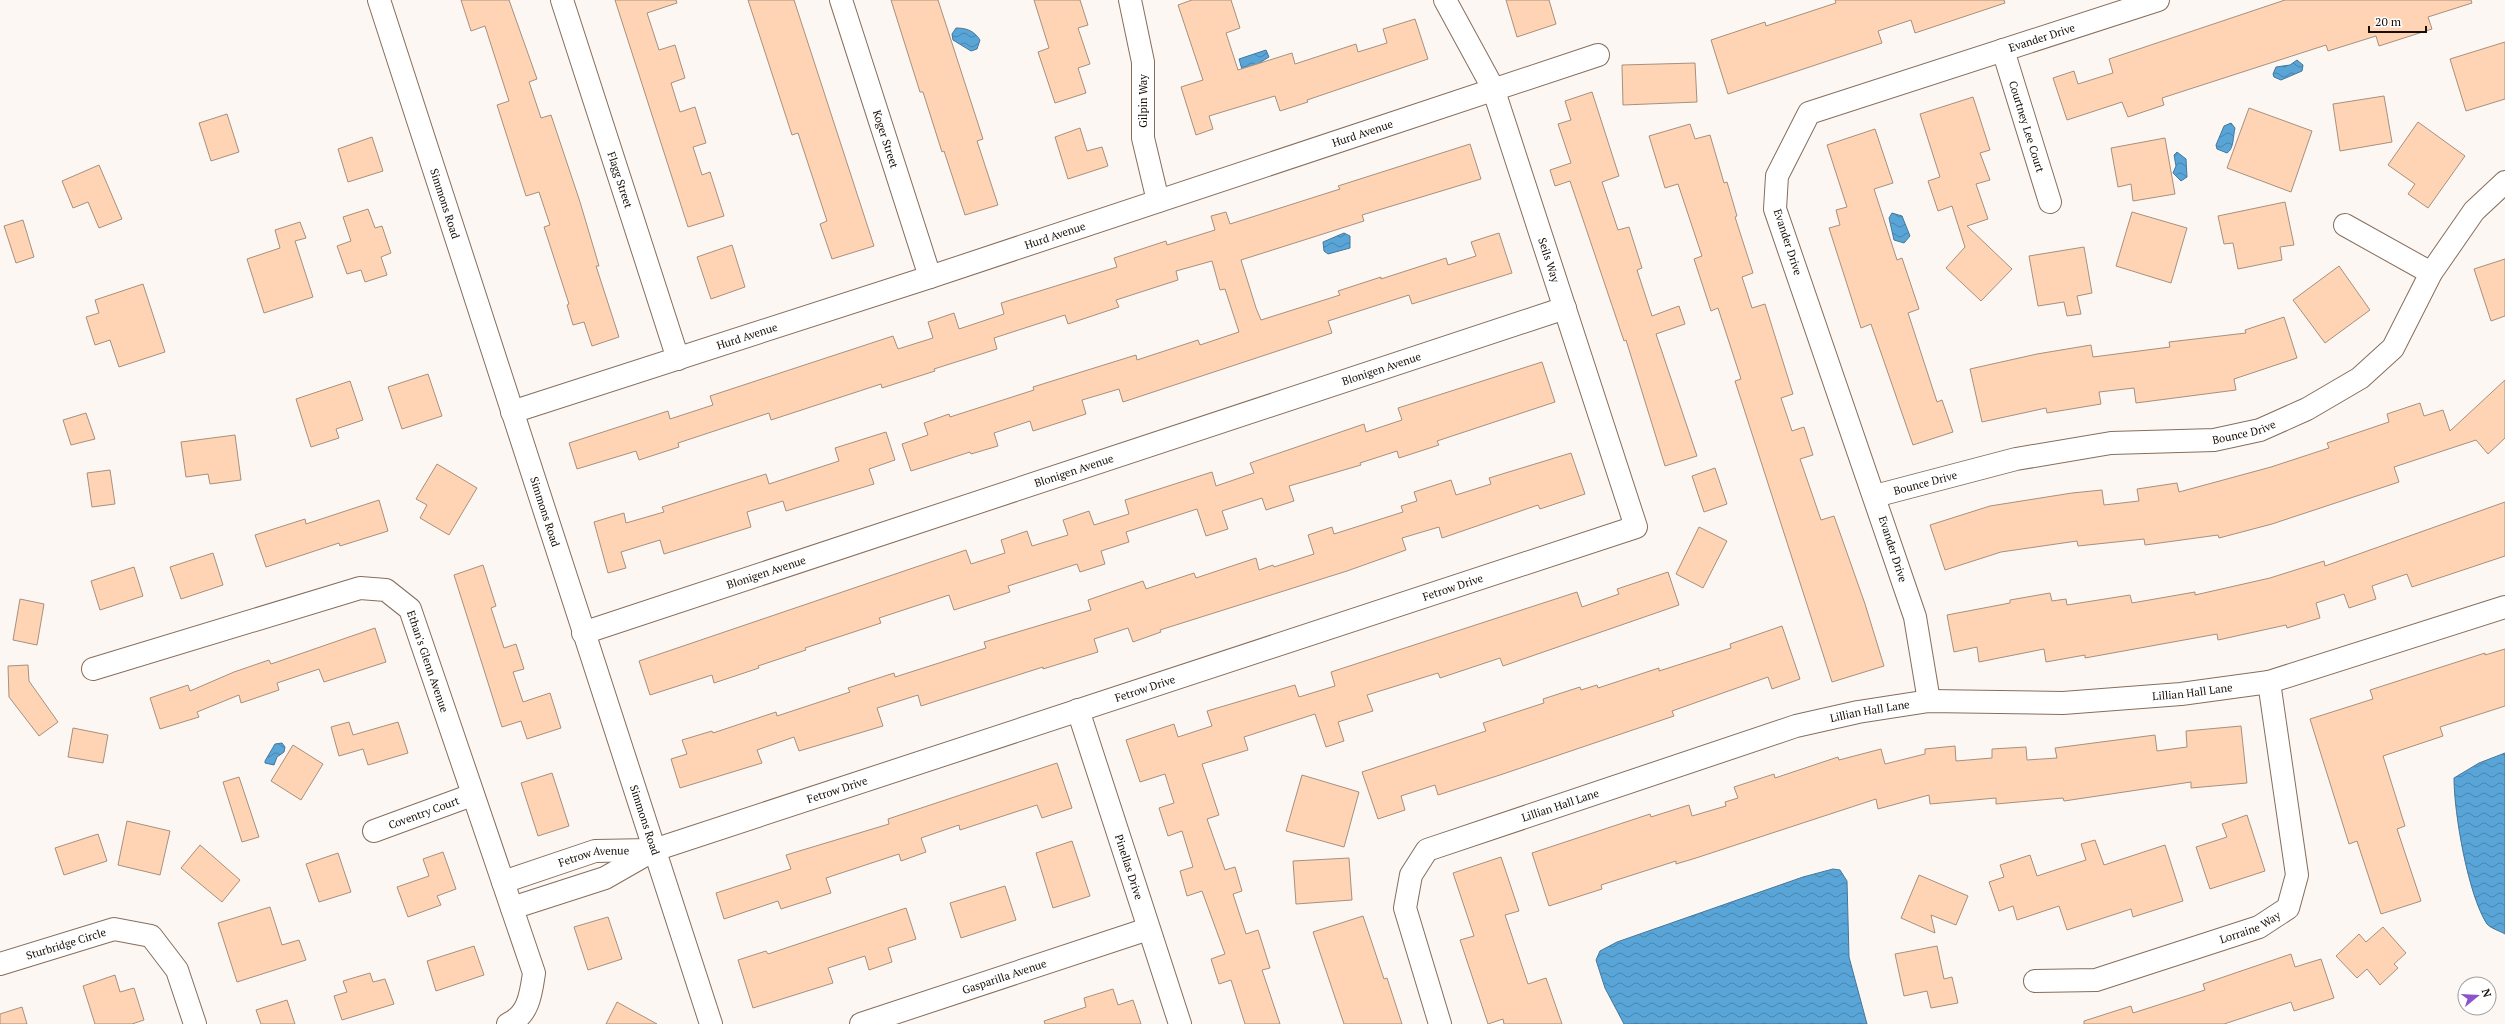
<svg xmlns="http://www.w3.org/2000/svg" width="2505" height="1024" viewBox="0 0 2505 1024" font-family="'PT Serif',serif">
<defs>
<pattern id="water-waves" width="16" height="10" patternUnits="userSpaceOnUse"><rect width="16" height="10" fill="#59a5d8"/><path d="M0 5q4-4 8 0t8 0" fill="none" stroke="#4985ad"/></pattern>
</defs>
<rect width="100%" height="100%" fill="#fdf7f3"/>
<g fill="url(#water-waves)" stroke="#45789a">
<path d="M956 28C967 28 974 31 980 40L977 49 971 51 953 40 952 34Z"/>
<path d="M1266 50 1269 57 1243 73 1239 59Z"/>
<path d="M2297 60 2303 65 2302 71 2281 80 2274 77 2273 74 2276 67 2290 65Z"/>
<path d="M2231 123 2235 128C2233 136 2234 149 2227 153L2217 149 2216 145 2224 126Z"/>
<path d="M2177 152 2186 159 2187 177 2181 181 2173 173 2176 166 2174 155Z"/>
<path d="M1892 213 1902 216 1910 236 1904 243 1894 240 1889 218Z"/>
<path d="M1344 233 1350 236V248L1328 254 1324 251 1323 242Z"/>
<path d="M282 743 285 747 284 752 277 757 274 765 265 763V761L275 744Z"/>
<path d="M2505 753V934C2500 931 2490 928 2487 924 2468 895 2454 813 2454 778L2479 763Z"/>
<path d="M1833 869 1840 870 1847 881 1849 957 1867 1024H1624L1605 988 1596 960 1600 951 1617 942 1803 877Z"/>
</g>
<g fill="#fed4b4" stroke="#a8907d">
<path d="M461 0H509L537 79 529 82 541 118 551 115 580 202 599 266H596L619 337 592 346 584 322 573 325 567 305 569 304 544 227 550 225 539 192 526 196 497 105 509 101 485 26 471 31Z"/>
<path d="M615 0H676L677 3 647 13 659 50 675 45 685 78 671 83 680 112 695 107 706 143 693 147 702 175 710 172 724 216 688 227Z"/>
<path d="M748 0H794L874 246 832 259 820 224 827 221 798 133 792 135Z"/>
<path d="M891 0H938L983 139 977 141 998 205 965 215 944 151 942 152 923 92H920Z"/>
<path d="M1034 0H1080L1088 25 1078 28 1090 64 1078 68 1086 93 1055 103 1038 52 1049 48Z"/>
<path d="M1192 0H1231L1240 28 1226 33 1238 70 1292 53 1295 64 1356 44 1358 52 1387 43 1383 29 1415 19 1428 59 1307 100 1308 102 1280 111 1275 96 1209 116 1213 129 1196 135 1181 87 1203 80 1178 5Z"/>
<path d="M1506 0H1549L1556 24 1517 37Z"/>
<path d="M1835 0H2004L2005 3 1915 33 1911 20 1878 31 1882 43 1728 94 1711 40 1765 22 1766 26 1836 3Z"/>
<path d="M2285 0H2471L2472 3 2428 17 2432 29 2379 46 2376 36 2328 51 2326 45 2162 98 2164 105 2128 117 2122 102 2067 120 2053 78 2074 71 2078 84 2113 73 2109 59Z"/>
<path d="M2505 42V99L2466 111 2450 59Z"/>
<path d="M1695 63 1697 102 1623 105 1622 65Z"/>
<path d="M1592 92 1619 176 1602 182 1618 230 1629 227 1642 268 1637 270 1652 316 1679 306 1685 324 1656 334 1697 456 1665 466 1626 340 1624 341 1570 181 1555 186 1550 170 1571 163 1558 124 1571 120 1565 101Z"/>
<path d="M2384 96 2392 142 2340 151 2333 104Z"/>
<path d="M1973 97 1990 150 1980 153 1990 180 1976 184 1988 219 1967 226 2012 269 1981 301 1946 268 1965 247 1952 206 1938 211 1928 181 1940 177 1920 114Z"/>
<path d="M2249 108 2312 131 2291 192 2227 168Z"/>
<path d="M227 114 239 152 211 161 199 123Z"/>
<path d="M2418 122 2465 156 2428 208 2408 194 2415 184 2388 165Z"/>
<path d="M1690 124 1695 139 1710 135 1724 183 1727 182 1737 216 1735 217 1753 273 1742 277 1752 308 1765 304 1793 394 1781 398 1792 431 1804 427 1813 455 1800 459 1821 520 1834 516 1865 604 1884 666 1832 682 1735 381 1741 379 1718 308 1711 311 1694 259 1702 256 1678 184 1665 188 1649 136Z"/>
<path d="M1080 128 1087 151 1102 147 1108 166 1068 179 1055 137Z"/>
<path d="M1875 129 1893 183 1874 189 1897 260 1902 258 1919 309 1908 313 1937 402 1942 400 1953 432 1913 445 1871 324 1861 328 1829 228 1840 225 1836 210 1847 207 1827 145Z"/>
<path d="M372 137 383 171 348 182 338 149Z"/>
<path d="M2165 138 2175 194 2133 201 2131 184 2118 187 2111 148Z"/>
<path d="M1470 144 1481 179 1362 215 1364 221 1241 260 1256 308 1261 320 1340 295 1338 291 1381 277V279L1446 258 1448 265 1476 256 1471 242 1499 233 1512 273 1412 304 1409 295 1328 321 1332 333 1123 402 1119 389 1082 400 1086 414 1033 431 1030 421 994 433 998 446 971 454 970 452 911 471 902 444 928 435 924 423 949 414 950 417 1034 390 1033 387 1136 355 1137 360 1198 340 1200 345 1239 332 1225 289 1220 290 1212 261 1176 271 1178 280 1116 300 1119 307 1068 324 1065 315 994 338 997 349 934 369 935 371 882 388 881 384 771 420 769 413 678 443 679 447 639 460 636 451 577 469 569 443 668 411 670 419 713 405 710 396 893 336 898 349 933 338 928 322 954 313 959 329 1004 314 1001 303 1117 267 1114 258 1166 241 1167 245 1215 230 1211 216 1226 212 1230 224 1340 189 1338 186Z"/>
<path d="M99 165 122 219 99 228 88 202 73 208 62 181Z"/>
<path d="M2285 202 2294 245 2280 247 2282 260 2238 269 2233 243 2224 244 2218 216Z"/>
<path d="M368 209 375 228 382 226 391 253 381 257 387 275 365 282 361 270 347 274 337 246 351 241 343 217Z"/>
<path d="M2132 212 2187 228 2171 283 2116 266Z"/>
<path d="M23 220 34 257 16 263 4 226Z"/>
<path d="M300 222 306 238 295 241 313 297 264 313 247 259 280 248 275 230Z"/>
<path d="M732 245 745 287 711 299 697 257Z"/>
<path d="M2084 247 2092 293 2077 296 2081 314 2067 316 2064 302 2038 306 2029 256Z"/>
<path d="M2505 259V316L2491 321 2474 269Z"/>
<path d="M2339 266 2370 310 2325 343 2293 300Z"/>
<path d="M143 284 165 352 119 367 110 340 95 345 86 317 99 313 95 300Z"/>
<path d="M2284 317 2297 358 2234 379 2236 390 2136 403 2134 388 2099 392 2101 404 2047 413 2046 408 1982 422 1970 369 2037 354 2091 345 2093 357 2170 347 2169 342 2246 333 2245 330Z"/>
<path d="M1542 362 1555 402 1437 441 1439 445 1399 458 1397 451 1360 463 1361 465 1289 486 1294 501 1266 510 1262 498 1222 511 1228 529 1206 536 1197 509 1126 532 1129 542 1101 551 1105 564 1080 572 1077 564 1008 586 1010 592 954 610 949 595 879 618 881 623 805 648 806 650 758 666 759 668 714 683 712 675 650 695 639 661 966 550 971 564 1005 553 1001 540 1027 531 1032 546 1068 535 1063 520 1089 511 1094 525 1129 514 1125 500 1212 472 1216 486 1254 473 1250 463 1364 424 1366 432 1402 420 1398 408Z"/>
<path d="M428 374 442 416 402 429 388 387Z"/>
<path d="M2505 380V438L2488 454 2476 440 2394 467 2399 482 2272 524 2219 538 2218 535 2145 545 2144 539 2078 546 2077 541 2001 552 1945 570 1930 525 1990 506 2072 493 2102 490 2104 505 2139 501 2137 489 2177 483 2179 492 2271 467 2329 448 2327 443 2389 422 2387 414 2420 403 2424 416 2443 410 2450 431Z"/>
<path d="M350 381 363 420 336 429 339 438 311 447 296 399Z"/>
<path d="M86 413 95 439 71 445 63 420Z"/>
<path d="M886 432 895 460 869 469 874 484 786 511 783 501 747 512 751 527 664 554 660 540 621 552 626 568 608 573 594 522 624 513 626 523 664 512 662 507 766 474 769 484 839 461 835 448Z"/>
<path d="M235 435 241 480 210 484 208 474 186 477 181 442Z"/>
<path d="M1571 453 1585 494 1540 509 1538 505 1442 538 1439 527 1402 538 1406 550 1347 571 1160 630 1161 632 1133 642 1128 628 1094 639 1098 652 1043 669V667L921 706 918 695 877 708 883 726 799 751 794 737 757 750 762 763 680 788 671 759 687 754 682 740 712 731 713 733 776 712 777 716 850 692 848 688 894 673 895 677 986 648 984 642 1091 610 1088 600 1143 581 1146 589 1194 573 1196 578 1256 558 1259 570 1273 565 1274 567 1314 554 1308 535 1332 527 1334 534 1403 512 1401 506 1417 501 1414 492 1451 480 1456 495 1491 484 1489 478Z"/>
<path d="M437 464 477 488 449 535 420 518 427 505 416 499Z"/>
<path d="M1715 468 1727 504 1704 512 1692 476Z"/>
<path d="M110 470 115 504 92 507 87 473Z"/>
<path d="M379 500 388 531 340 546 339 543 266 567 255 535 305 519 306 524Z"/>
<path d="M2505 502V556L2412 587 2407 574 2372 586 2376 599 2349 608 2344 594 2316 603 2320 618 2287 628 2286 625 2218 640 2217 634 2085 658V655L2046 662 2044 649 1979 662 1977 647 1954 652 1947 615 2010 603V600L2050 593 2052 601 2066 599 2067 605 2130 595 2132 603 2195 592V595L2270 578 2324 561 2325 566Z"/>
<path d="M1699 527 1727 541 1703 588 1676 574Z"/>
<path d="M213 553 223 585 181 599 170 567Z"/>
<path d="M483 565 496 606 491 608 504 648 516 644 524 669 513 672 523 702 550 693 561 728 527 739 521 721 502 727 454 575Z"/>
<path d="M134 567 143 596 100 610 91 581Z"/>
<path d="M1668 572 1679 605 1503 666 1500 658 1440 678 1438 673 1367 695 1373 711 1338 722 1344 741 1326 747 1315 714 1244 737 1248 750 1202 764 1219 815 1207 819 1225 870 1235 867 1242 891 1233 894 1246 934 1258 930 1270 968 1262 970 1280 1024H1245L1231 980 1219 984 1211 959 1225 954 1202 891 1187 896 1180 871 1193 867 1182 831 1168 836 1159 808 1174 803 1165 774 1140 782 1126 740 1174 724 1178 737 1212 726 1207 711 1295 685 1299 697 1335 686 1331 672 1577 592 1582 607 1619 594 1617 589Z"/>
<path d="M20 599 44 604 37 645 13 640Z"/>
<path d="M1782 626 1800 679 1772 689 1768 677 1672 711 1674 716 1500 775 1438 795 1435 785 1401 796 1405 810 1378 819 1362 772 1486 731 1483 723 1544 703 1543 699 1580 687 1581 690 1597 685 1598 688 1659 668V671L1731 648 1730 644Z"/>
<path d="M375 628 386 662 324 682 319 669 277 683 279 690 241 703 239 695 197 712 199 717 160 729 150 698 188 685 190 691 234 672 269 660 271 664Z"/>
<path d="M2505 649V706L2440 727 2443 736 2383 756 2405 826 2397 829 2421 901 2381 914 2357 841 2349 844 2310 719 2373 699 2370 690 2485 653V655Z"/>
<path d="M28 665 29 681 58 722 39 736 9 697 8 666Z"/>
<path d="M349 722 353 735 398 722 408 753 368 765 363 749 339 756 331 727Z"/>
<path d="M2241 726 2247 783 2191 788V782L2064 801 2063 798 1996 804V798L1930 804 1929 795 1878 809 1876 799 1696 858 1676 864V861L1601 885 1602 889 1549 906 1532 853 1650 814 1651 817 1689 805 1692 816 1726 806 1725 802 1738 798 1734 787 1774 774 1775 778 1838 757 1839 760 1881 749 1885 764 1925 754V749L1955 746 1956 761 1992 758V749L2026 747 2027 760 2057 758 2055 748 2155 735 2157 751 2187 747 2186 731Z"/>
<path d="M73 728 108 735 103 763 68 757Z"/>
<path d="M293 745 323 764 301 800 271 781Z"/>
<path d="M1057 763 1072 808 1042 818 1037 805 960 830 959 825 921 838 926 852 901 861 899 854 826 878 831 893 781 909 778 901 724 919 716 893 791 869 786 855 889 824 888 819Z"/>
<path d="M552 773 569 826 538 836 521 783Z"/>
<path d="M1302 775 1359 792 1344 847 1286 831Z"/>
<path d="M239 777 259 837 242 842 223 782Z"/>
<path d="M2247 815 2265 871 2210 889 2196 847 2227 837 2222 824Z"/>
<path d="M127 821 170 831 160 875 118 865Z"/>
<path d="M98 834 107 861 64 875 55 848Z"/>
<path d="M2095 840 2104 865 2165 845 2183 901 2133 917 2131 909 2067 930 2059 906 2017 920 2013 906 1999 911 1989 882 2004 877 2000 865 2030 855 2037 876 2086 860 2081 844Z"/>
<path d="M1072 841 1090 896 1053 908 1036 853Z"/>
<path d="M200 845 240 880 222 902 181 868Z"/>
<path d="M443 852 456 889 437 896 441 905 408 917 397 887 429 876 423 859Z"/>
<path d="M338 853 351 892 319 902 306 864Z"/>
<path d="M1501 857 1519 911 1505 915 1528 984 1546 978 1562 1024H1504L1503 1019 1488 1024 1460 940 1474 936 1453 873Z"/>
<path d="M1349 858 1352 900 1296 904 1293 861Z"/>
<path d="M1919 875 1968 896 1956 925 1931 915 1935 933 1901 918Z"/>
<path d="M1005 886 1016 920 961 938 950 903Z"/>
<path d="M270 907 282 945 299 940 306 960 237 982 218 923Z"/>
<path d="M906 908 916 939 888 948 892 962 869 970 865 956 828 968 833 983 753 1008 738 960 766 951 768 954Z"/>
<path d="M1363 916 1384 979 1387 978 1402 1024H1344L1313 932Z"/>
<path d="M608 917 622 959 588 970 574 927Z"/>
<path d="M2383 927 2406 953 2394 964 2398 968 2380 985 2367 969 2357 978 2336 956 2359 934 2366 942Z"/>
<path d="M474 946 484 975 436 991 427 961Z"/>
<path d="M1937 946 1944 979 1952 977 1958 1003 1931 1008 1927 991 1904 996 1895 954Z"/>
<path d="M2291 954 2295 967 2321 959 2334 998 2294 1011 2291 1002 2224 1024H2084V1021L2131 1006 2133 1013 2205 990 2203 984Z"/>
<path d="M370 973 373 982 385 979 394 1004 342 1020 334 996 347 992 343 981Z"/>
<path d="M115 975 120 992 134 988 144 1020 132 1024H95L83 986Z"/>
<path d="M1113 989 1118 1005 1133 1000 1141 1024H1045L1044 1021 1086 1007 1084 998Z"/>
<path d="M287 1000 295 1024H261L256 1010Z"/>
<path d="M617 1002 657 1024H606Z"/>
<path d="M22 1007 27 1024H0V1014Z"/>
</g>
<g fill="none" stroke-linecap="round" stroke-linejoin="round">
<defs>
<g id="minor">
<path id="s1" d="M379 0 711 1024"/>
<path id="s2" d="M562 0 678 359"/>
<path id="s3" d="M841 0 930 277"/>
<path d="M1130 0 1143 62V138L1158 201"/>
<path id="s4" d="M2003 50 2050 202"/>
<path d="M2345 225 2431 273"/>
<path id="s5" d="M512 412 930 277 1598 55"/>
<path id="s6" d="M1875 496 2016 459 2111 443 2214 440 2260 430 2307 409 2360 378 2393 348 2431 273 2474 211 2505 182"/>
<path id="s7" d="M583 633 1565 308"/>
<path id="s8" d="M93 669 360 588 386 590 410 609 534 973C531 993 529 1015 508 1024"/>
<path id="s9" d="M1929 701 1915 617 1775 209 1777 176 1809 113 2158 0"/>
<path id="s10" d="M1078 710 1180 1024"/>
<path id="s11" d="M374 831 472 795"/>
<path id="s12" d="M503 882 595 851 651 850"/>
<path id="s13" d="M512 908 605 878 654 850 1636 527 1493 88 1445 0"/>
<path id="s14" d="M0 964 114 929 151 936 177 970 195 1024"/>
<path id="s15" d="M2035 981 2096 980 2259 927 2288 908 2297 875 2269 682"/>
<path id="s16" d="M861 1024 1148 929"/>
<path id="s17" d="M1440 1024 1405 908 1411 875 1427 850 1796 726 1858 712 1929 701 2063 703 2181 694 2269 682 2505 607"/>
</g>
</defs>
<use href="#minor" stroke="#866e5c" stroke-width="24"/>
<use href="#minor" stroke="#fff" stroke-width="22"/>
</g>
<g text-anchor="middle" stroke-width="3" stroke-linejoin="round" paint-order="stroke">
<g font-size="11" fill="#170f08" stroke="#fff">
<text dy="4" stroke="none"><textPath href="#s9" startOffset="865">Evander Drive</textPath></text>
<text transform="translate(1143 101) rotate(-90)" y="4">Gilpin Way</text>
<text dy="4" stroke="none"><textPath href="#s4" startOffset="80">Courtney Lee Court</textPath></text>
<text dy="4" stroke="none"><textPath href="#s5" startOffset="895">Hurd Avenue</textPath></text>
<text dy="4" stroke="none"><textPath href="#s3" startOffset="146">Koger Street</textPath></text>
<text dy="4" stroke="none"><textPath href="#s2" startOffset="189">Flagg Street</textPath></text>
<text dy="4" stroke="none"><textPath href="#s1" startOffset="214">Simmons Road</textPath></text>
<text dy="4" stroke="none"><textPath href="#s5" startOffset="571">Hurd Avenue</textPath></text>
<text transform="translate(1788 242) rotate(72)" y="4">Evander Drive</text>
<text transform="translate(1549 260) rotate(72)" y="4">Seils Way</text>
<text dy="4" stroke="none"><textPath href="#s5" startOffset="247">Hurd Avenue</textPath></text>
<text dy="4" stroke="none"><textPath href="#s7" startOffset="841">Blonigen Avenue</textPath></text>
<text dy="4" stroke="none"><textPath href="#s6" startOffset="376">Bounce Drive</textPath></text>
<text dy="4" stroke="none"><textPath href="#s7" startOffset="517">Blonigen Avenue</textPath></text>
<text dy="4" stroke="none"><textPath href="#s6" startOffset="52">Bounce Drive</textPath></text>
<text dy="4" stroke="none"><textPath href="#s1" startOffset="538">Simmons Road</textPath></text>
<text transform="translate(1893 549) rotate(72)" y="4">Evander Drive</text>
<text dy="4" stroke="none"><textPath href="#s7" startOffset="193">Blonigen Avenue</textPath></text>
<text dy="4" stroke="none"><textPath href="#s13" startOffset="995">Fetrow Drive</textPath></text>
<text dy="4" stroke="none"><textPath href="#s8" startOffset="391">Ethan's Glenn Avenue</textPath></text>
<text dy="4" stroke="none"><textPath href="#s13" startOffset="671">Fetrow Drive</textPath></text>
<text dy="4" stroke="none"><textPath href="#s17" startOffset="973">Lillian Hall Lane</textPath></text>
<text dy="4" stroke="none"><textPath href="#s17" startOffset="649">Lillian Hall Lane</textPath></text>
<text dy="4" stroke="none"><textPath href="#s13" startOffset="347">Fetrow Drive</textPath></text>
<text dy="4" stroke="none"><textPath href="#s17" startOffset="325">Lillian Hall Lane</textPath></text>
<text dy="4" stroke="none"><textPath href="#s11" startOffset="53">Coventry Court</textPath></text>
<text dy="4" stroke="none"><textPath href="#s1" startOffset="862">Simmons Road</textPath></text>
<text dy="4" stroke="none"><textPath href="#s12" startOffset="95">Fetrow Avenue</textPath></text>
<text dy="4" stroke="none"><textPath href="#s10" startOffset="165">Pinellas Drive</textPath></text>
<text dy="4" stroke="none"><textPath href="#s15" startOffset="224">Lorraine Way</textPath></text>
<text dy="4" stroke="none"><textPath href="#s14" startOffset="69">Sturbridge Circle</textPath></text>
<text dy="4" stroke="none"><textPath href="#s16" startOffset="151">Gasparilla Avenue</textPath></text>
</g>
</g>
<g transform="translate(2477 996) rotate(72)"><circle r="19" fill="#ffffff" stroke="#a29f9c"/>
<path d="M0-3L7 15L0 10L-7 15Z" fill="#8c54cc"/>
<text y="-6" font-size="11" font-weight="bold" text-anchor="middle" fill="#170f08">N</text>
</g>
<path d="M2369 26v6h57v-6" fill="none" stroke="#170f08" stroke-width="2"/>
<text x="2375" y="26" font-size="12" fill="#170f08" stroke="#ffffff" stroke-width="3" paint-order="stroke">20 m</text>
</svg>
